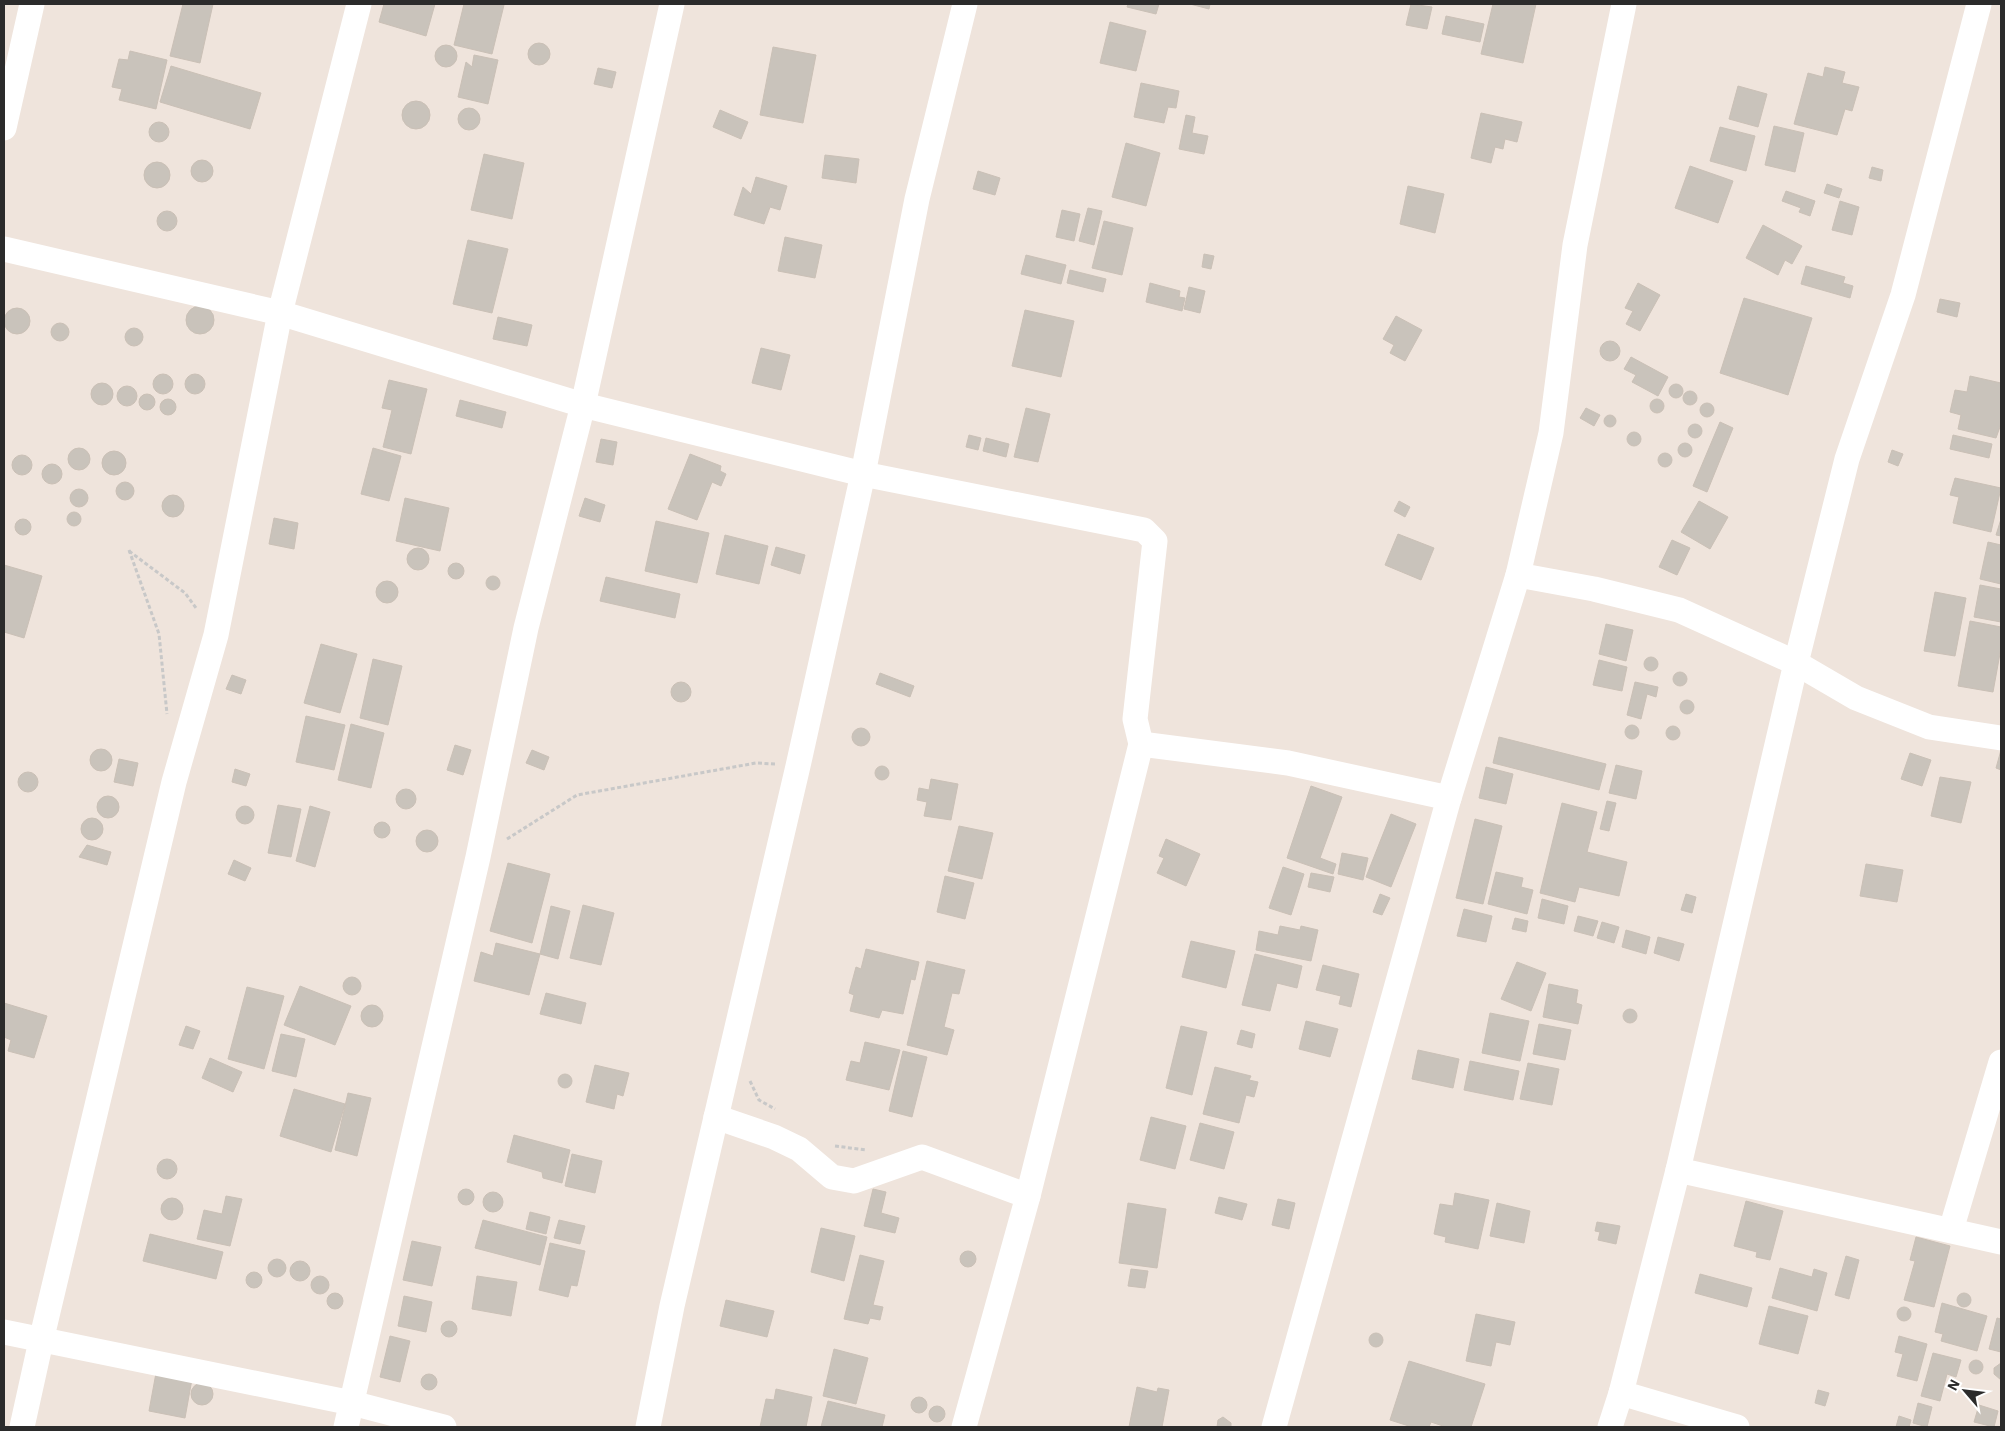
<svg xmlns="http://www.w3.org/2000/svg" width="2005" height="1431" viewBox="0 0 2005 1431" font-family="'IBM Plex Sans',sans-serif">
<rect width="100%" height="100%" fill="#efe4dc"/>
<g fill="#c9c3bb" stroke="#cac0b6">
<path d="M183 4H213L200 63 170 56Z"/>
<path d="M384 4H435L426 36 379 22Z"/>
<path d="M464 4 504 5 492 54 454 45Z"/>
<path d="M1128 4H1159L1156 14 1127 7Z"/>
<path d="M1190 4H1210L1209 9Z"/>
<path d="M1411 4 1432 7 1427 29 1406 25Z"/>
<path d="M1493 4H1536L1523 63 1481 54Z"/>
<path d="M1446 16 1484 24 1480 42 1442 34Z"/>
<path d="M1110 22 1146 31 1136 71 1100 63Z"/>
<circle cx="539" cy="54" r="11"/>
<circle cx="446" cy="56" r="11"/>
<path d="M773 47 816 55 803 123 760 115Z"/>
<path d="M130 51 167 60 156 109 119 100 122 89 112 87 119 59 128 60Z"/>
<path d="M474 55 498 60 488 104 458 97 466 62 472 67Z"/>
<path d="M171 66 261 93 250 129 160 102Z"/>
<path d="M1825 67 1845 72 1842 83 1859 87 1852 111 1845 109 1837 135 1794 124 1808 73 1823 77Z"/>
<path d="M598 68 616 72 612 88 594 84Z"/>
<path d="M1141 83 1179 91 1176 108 1168 107 1164 123 1134 117Z"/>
<path d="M1738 86 1767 94 1758 127 1729 119Z"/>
<circle cx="416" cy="115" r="14"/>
<circle cx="469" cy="119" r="11"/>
<path d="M720 110 748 122 741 139 713 127Z"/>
<path d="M1481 113 1522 122 1517 142 1505 139 1503 149 1495 147 1491 163 1471 158Z"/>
<path d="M1186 115 1195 117 1192 133 1208 136 1204 154 1179 149Z"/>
<circle cx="159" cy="132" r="10"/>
<path d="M1774 126 1804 133 1795 172 1765 165Z"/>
<path d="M1720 127 1755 136 1746 171 1710 161Z"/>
<path d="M1126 143 1160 153 1146 206 1112 197Z"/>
<path d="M484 154 524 163 512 219 471 210Z"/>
<path d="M825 155 859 159 856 183 822 178Z"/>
<circle cx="202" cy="171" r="11"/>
<circle cx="157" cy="175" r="13"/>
<path d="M1690 166 1733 181 1718 223 1675 208Z"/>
<path d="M1872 167 1883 170 1881 181 1869 178Z"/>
<path d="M978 171 1000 178 995 195 973 189Z"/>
<path d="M756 177 787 186 780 210 770 207 764 224 734 215 743 187 751 194Z"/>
<path d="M1827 184 1842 189 1839 198 1824 193Z"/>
<path d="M1408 186 1444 194 1435 233 1400 224Z"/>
<path d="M1786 191 1815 201 1810 216 1799 212 1801 208 1782 201Z"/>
<path d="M1840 201 1859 207 1852 235 1832 230Z"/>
<path d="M1088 208 1102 211 1094 245 1079 241Z"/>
<path d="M1062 210 1080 214 1074 241 1056 237Z"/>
<circle cx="167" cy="221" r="10"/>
<path d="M1104 221 1133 228 1122 275 1092 268Z"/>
<path d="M1763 225 1802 246 1792 264 1785 260 1778 275 1746 258Z"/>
<path d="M785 237 822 245 815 278 778 271Z"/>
<path d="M468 240 508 249 492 313 453 304Z"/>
<path d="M1204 254 1214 256 1211 269 1202 267Z"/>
<path d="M1026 255 1066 265 1061 284 1021 274Z"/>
<path d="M1806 266 1845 277 1843 283 1853 286 1850 298 1801 284Z"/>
<path d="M1070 270 1106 279 1103 292 1067 283Z"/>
<path d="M1150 283 1180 291 1179 297 1185 298 1182 311 1146 302Z"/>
<path d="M1638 283 1660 295 1640 331 1626 324 1633 311 1625 308Z"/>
<path d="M1189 287 1205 291 1200 313 1184 309Z"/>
<path d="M1744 298 1812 318 1788 395 1720 373Z"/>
<path d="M1940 299 1960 303 1957 317 1937 312Z"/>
<circle cx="200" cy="320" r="14"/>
<circle cx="17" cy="321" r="13"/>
<path d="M1025 310 1074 321 1061 377 1012 366Z"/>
<path d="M1396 316 1422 330 1405 361 1390 353 1394 345 1383 339Z"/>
<path d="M498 317 532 325 527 346 493 339Z"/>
<circle cx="60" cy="332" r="9"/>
<circle cx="134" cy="337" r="9"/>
<circle cx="1610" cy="351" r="10"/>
<path d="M761 348 790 355 781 390 752 383Z"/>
<path d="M1631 357 1668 377 1658 396 1632 382 1636 375 1624 369Z"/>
<circle cx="195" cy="384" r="10"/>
<circle cx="163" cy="384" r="10"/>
<path d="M1970 376 2001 383V424L1996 438 1958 429 1961 415 1950 412 1955 390 1967 392Z"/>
<path d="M389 380 427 389 411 454 383 447 392 410 382 408Z"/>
<circle cx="102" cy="394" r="11"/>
<circle cx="1676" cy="391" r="7"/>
<circle cx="127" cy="396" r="10"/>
<circle cx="1690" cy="398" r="7"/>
<circle cx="147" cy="402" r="8"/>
<circle cx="1657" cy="406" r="7"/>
<circle cx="168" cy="407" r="8"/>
<path d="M460 400 506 412 502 428 456 416Z"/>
<circle cx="1707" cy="410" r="7"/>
<path d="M1026 408 1050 414 1038 462 1014 457Z"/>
<path d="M1586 408 1600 415 1594 426 1580 418Z"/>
<circle cx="1610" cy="421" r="6"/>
<path d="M1720 422 1733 428 1707 492 1693 486Z"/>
<circle cx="1695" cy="431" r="7"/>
<circle cx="1634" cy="439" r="7"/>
<path d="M969 435 981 438 978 450 966 447Z"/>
<path d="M1953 435 1992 444 1989 458 1950 449Z"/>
<path d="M986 438 1009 444 1006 457 983 451Z"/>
<path d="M601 439 617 442 613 465 596 462Z"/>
<circle cx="1685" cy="450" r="7"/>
<circle cx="79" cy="459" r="11"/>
<path d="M373 448 401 456 389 501 361 494Z"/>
<path d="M1892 450 1903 454 1898 466 1888 462Z"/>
<circle cx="114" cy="463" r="12"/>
<circle cx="1665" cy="460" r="7"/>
<path d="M690 454 721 466 720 471 726 474 721 486 712 482 697 520 668 509Z"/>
<circle cx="22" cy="465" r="10"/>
<circle cx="52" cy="474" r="10"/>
<path d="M1955 478 2001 488 1991 532 1953 523 1959 497 1950 495Z"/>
<circle cx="125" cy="491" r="9"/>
<circle cx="79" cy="498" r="9"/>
<circle cx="173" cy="506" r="11"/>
<path d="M405 498 449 508 440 551 396 541Z"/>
<path d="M585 498 605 505 600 522 579 516Z"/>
<path d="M1399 501 1410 507 1405 517 1394 511Z"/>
<path d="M1699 501 1728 517 1710 549 1681 532Z"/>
<circle cx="74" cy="519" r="7"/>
<path d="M274 518 298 523 294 549 269 544Z"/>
<circle cx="23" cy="527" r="8"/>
<path d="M2001 519V536L1996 535Z"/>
<path d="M656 521 709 533 697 583 645 571Z"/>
<path d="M1398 534 1434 548 1421 580 1385 565Z"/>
<path d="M725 535 768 546 759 584 716 574Z"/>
<path d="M1672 540 1690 548 1677 575 1659 567Z"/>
<path d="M1988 542 2001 545V584L1980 579Z"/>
<path d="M776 547 805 555 800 574 771 565Z"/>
<circle cx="418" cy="559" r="11"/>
<circle cx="456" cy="571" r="8"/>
<path d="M4 565 42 576 24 638 4 632Z"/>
<circle cx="493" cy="583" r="7"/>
<path d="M606 577 680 594 675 618 600 601Z"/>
<circle cx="387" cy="592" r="11"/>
<path d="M1980 585 2001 589V622L1974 617Z"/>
<path d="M1935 592 1966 598 1955 656 1924 651Z"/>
<path d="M1970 621 2001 627V648L1993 692 1958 686Z"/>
<path d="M1606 624 1633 630 1626 661 1599 654Z"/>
<path d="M321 644 357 654 340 713 304 703Z"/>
<circle cx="1651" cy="664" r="7"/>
<path d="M373 659 402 666 388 725 360 718Z"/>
<path d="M1599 660 1627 667 1622 691 1593 685Z"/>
<circle cx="1680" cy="679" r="7"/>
<path d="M880 673 914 686 910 697 876 684Z"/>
<path d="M232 675 246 680 241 694 226 689Z"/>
<path d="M1635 682 1658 687 1656 697 1647 694 1641 719 1627 715Z"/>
<circle cx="681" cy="692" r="10"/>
<circle cx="1687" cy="707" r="7"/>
<path d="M306 716 345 725 334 770 296 762Z"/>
<path d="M351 724 384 733 371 788 338 780Z"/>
<circle cx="1632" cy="732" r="7"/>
<circle cx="1673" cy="733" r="7"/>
<circle cx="861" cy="737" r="9"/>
<path d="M1499 737 1606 764 1599 790 1493 763Z"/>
<path d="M455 745 471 750 463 775 447 770Z"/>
<circle cx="101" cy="760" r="11"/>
<path d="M532 750 549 757 544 770 526 763Z"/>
<path d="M2001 750V770L1996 768Z"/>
<path d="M1910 753 1931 760 1922 786 1901 779Z"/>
<path d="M119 759 138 763 133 786 114 782Z"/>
<path d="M1616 765 1642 771 1636 799 1609 793Z"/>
<circle cx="882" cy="773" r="7"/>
<path d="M1486 767 1513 774 1506 804 1479 798Z"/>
<path d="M235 769 250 774 246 786 232 782Z"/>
<circle cx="28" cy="782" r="10"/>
<path d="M1940 777 1971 782 1961 823 1931 816Z"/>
<path d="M931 779 958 784 951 820 924 816 927 802 917 800 919 788 929 790Z"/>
<path d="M1311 786 1342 797 1320 858 1336 864 1333 874 1287 858Z"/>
<circle cx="406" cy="799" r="10"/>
<circle cx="108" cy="807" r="11"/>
<path d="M1607 801 1616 803 1609 831 1600 829Z"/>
<path d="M1562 803 1597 812 1587 852 1627 862 1619 896 1579 887 1575 902 1540 893Z"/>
<path d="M278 805 301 809 291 857 268 853Z"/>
<circle cx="245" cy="815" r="9"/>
<path d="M310 806 330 812 315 867 296 861Z"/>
<path d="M1391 814 1416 824 1391 887 1366 877Z"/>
<circle cx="92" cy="829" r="11"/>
<path d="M1475 819 1502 826 1483 904 1456 898Z"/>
<circle cx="382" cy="830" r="8"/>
<path d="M959 826 993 833 982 879 948 871Z"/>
<circle cx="427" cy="841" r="11"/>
<path d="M1166 839 1200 854 1186 886 1157 873 1164 858 1159 856Z"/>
<path d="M87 845 111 852 107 865 79 857Z"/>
<path d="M1342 853 1368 858 1363 880 1338 874Z"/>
<path d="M234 860 251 868 245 881 228 874Z"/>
<path d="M508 863 550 874 532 943 490 931Z"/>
<path d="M1866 864 1903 870 1897 902 1860 896Z"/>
<path d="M1283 867 1304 874 1291 915 1269 908Z"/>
<path d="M1496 872 1523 878 1521 887 1533 890 1527 914 1488 904Z"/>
<path d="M1311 873 1334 877 1330 892 1308 887Z"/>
<path d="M945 876 974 883 965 919 937 912Z"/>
<path d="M1380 894 1390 898 1382 915 1373 912Z"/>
<path d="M1686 894 1696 897 1692 913 1681 910Z"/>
<path d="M1542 899 1568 906 1564 924 1538 918Z"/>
<path d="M583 905 614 913 601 965 570 958Z"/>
<path d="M551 906 570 911 558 959 540 954Z"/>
<path d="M1464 909 1492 916 1486 942 1457 936Z"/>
<path d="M1578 916 1598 921 1593 936 1574 931Z"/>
<path d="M1515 918 1528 921 1526 932 1512 929Z"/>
<path d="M1602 922 1619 927 1614 943 1597 938Z"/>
<path d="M1280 926 1300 930 1301 926 1318 930 1311 961 1256 950 1259 931 1278 935Z"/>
<path d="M1626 930 1650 937 1646 954 1622 947Z"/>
<path d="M1658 937 1684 944 1679 961 1654 953Z"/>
<path d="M1191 941 1235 951 1226 988 1182 977Z"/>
<path d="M496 943 540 954 529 995 474 981 481 952 493 956Z"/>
<path d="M866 949 919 962 915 980 911 979 903 1014 882 1010 879 1018 850 1011 854 995 849 993 856 967 861 969Z"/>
<path d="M1255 954 1302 966 1297 988 1277 983 1270 1011 1242 1005Z"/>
<path d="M927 961 965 970 959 994 952 993 944 1027 954 1030 947 1055 907 1045Z"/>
<path d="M1517 962 1546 973 1531 1011 1501 999Z"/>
<path d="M1323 965 1359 974 1351 1007 1339 1004 1341 996 1316 990Z"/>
<circle cx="352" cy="986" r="9"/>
<path d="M1549 984 1578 990 1576 1003 1582 1005 1578 1024 1543 1017Z"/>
<path d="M300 986 351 1006 335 1045 284 1025Z"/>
<path d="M247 987 284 996 264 1069 228 1059Z"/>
<path d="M546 993 586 1003 581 1024 540 1014Z"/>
<path d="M4 1003 47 1016 34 1058 8 1051 11 1040 4 1037Z"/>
<circle cx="372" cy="1016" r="11"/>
<circle cx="1630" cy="1016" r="7"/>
<path d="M1490 1013 1529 1021 1520 1061 1482 1053Z"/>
<path d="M1306 1021 1338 1029 1330 1057 1299 1049Z"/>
<path d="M1539 1024 1571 1030 1565 1060 1533 1054Z"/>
<path d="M186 1026 200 1031 193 1049 179 1045Z"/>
<path d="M1181 1026 1207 1032 1192 1095 1166 1088Z"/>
<path d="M1241 1030 1255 1034 1252 1048 1237 1044Z"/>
<path d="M281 1034 305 1039 296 1077 272 1071Z"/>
<path d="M865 1042 900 1050 889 1090 846 1080 851 1061 860 1063Z"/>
<path d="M1418 1050 1459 1059 1453 1088 1412 1079Z"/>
<path d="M903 1051 927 1057 912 1117 889 1111Z"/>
<path d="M210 1058 242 1072 233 1092 202 1078Z"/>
<path d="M1470 1061 1519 1071 1513 1100 1464 1090Z"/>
<path d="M1528 1063 1559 1069 1552 1105 1520 1099Z"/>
<path d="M595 1065 629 1073 623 1096 617 1094 614 1109 586 1102Z"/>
<path d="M1215 1067 1251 1076 1249 1080 1258 1082 1254 1097 1246 1095 1239 1123 1203 1114Z"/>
<circle cx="565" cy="1081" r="7"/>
<path d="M294 1089 345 1104 331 1152 280 1136Z"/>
<path d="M348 1093 371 1098 357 1156 335 1150Z"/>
<path d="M1151 1117 1186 1126 1175 1169 1140 1160Z"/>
<path d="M1200 1123 1234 1132 1224 1169 1190 1160Z"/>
<path d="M514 1135 570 1150 562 1183 543 1178 542 1172 507 1162Z"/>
<path d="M572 1154 602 1161 595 1193 565 1186Z"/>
<circle cx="167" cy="1169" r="10"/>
<circle cx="466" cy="1197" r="8"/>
<path d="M873 1189 886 1192 881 1213 899 1218 895 1233 864 1226Z"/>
<circle cx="493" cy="1202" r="10"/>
<path d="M1455 1193 1489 1200 1478 1249 1445 1242 1446 1237 1434 1234 1440 1204 1453 1206Z"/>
<path d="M226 1196 242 1199 230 1246 197 1239 204 1210 222 1214Z"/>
<path d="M1219 1197 1247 1204 1242 1220 1215 1213Z"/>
<circle cx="172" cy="1209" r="11"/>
<path d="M1278 1199 1295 1203 1289 1229 1272 1225Z"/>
<path d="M1746 1201 1783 1211 1770 1260 1756 1257 1757 1252 1734 1246Z"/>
<path d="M1128 1203 1166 1209 1157 1268 1119 1263Z"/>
<path d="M1497 1203 1530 1211 1524 1243 1490 1236Z"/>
<path d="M530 1212 550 1217 546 1234 526 1229Z"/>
<path d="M483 1220 547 1237 540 1265 475 1248Z"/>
<path d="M559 1220 585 1226 580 1244 554 1238Z"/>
<path d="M1597 1222 1620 1226 1616 1244 1598 1240 1600 1232 1595 1231Z"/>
<path d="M821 1228 855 1236 844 1281 811 1272Z"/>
<path d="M150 1234 223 1252 216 1279 143 1261Z"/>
<path d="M1916 1237 1950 1246 1934 1307 1904 1300 1915 1261 1910 1260Z"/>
<path d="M412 1241 441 1247 432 1286 403 1280Z"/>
<path d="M550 1243 585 1251 577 1286 571 1285 568 1297 539 1290Z"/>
<circle cx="968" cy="1259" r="8"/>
<path d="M860 1255 884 1261 873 1305 883 1307 880 1320 870 1318 868 1324 844 1319Z"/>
<path d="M1846 1256 1859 1260 1849 1299 1835 1295Z"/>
<circle cx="277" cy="1268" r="9"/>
<circle cx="300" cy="1271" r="10"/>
<path d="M1780 1268 1812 1277 1814 1269 1827 1273 1817 1311 1772 1298Z"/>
<path d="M1131 1269 1148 1271 1145 1288 1128 1286Z"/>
<circle cx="254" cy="1280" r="8"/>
<path d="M1700 1274 1752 1288 1747 1307 1695 1293Z"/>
<circle cx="320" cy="1285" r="9"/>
<path d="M477 1276 517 1282 511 1316 472 1309Z"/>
<circle cx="335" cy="1301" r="8"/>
<circle cx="1964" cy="1300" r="7"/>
<path d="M404 1296 432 1302 426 1332 398 1326Z"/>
<path d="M726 1300 774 1311 767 1337 720 1326Z"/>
<path d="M1942 1303 1987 1316 1977 1351 1941 1341 1943 1334 1935 1332Z"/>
<path d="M1769 1306 1808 1316 1798 1354 1759 1344Z"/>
<circle cx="1904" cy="1314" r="7"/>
<path d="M1476 1314 1515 1322 1510 1345 1496 1342 1491 1366 1466 1361Z"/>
<path d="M1997 1318 2001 1319V1352L1989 1349Z"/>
<circle cx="449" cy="1329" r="8"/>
<circle cx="1376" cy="1340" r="7"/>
<path d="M390 1336 410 1341 400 1382 380 1377Z"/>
<path d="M1899 1336 1927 1344 1917 1381 1897 1376 1903 1354 1895 1352Z"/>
<path d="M834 1349 868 1358 856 1404 823 1396Z"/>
<path d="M1933 1353 1961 1360 1956 1377 1947 1374 1940 1401 1921 1396Z"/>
<circle cx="1976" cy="1367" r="7"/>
<path d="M1409 1361 1485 1384 1471 1427H1446L1431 1422 1429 1427H1412L1390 1420Z"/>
<path d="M2001 1363V1380L1994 1374V1368Z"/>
<path d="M156 1373 192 1379 185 1418 149 1411Z"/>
<circle cx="429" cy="1382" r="8"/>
<circle cx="202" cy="1394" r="11"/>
<path d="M1137 1387 1157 1392 1158 1388 1169 1390 1162 1427H1129Z"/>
<path d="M776 1389 812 1397 806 1427H760L766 1399 774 1400Z"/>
<path d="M1818 1390 1829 1393 1825 1406 1815 1403Z"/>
<circle cx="919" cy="1405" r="8"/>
<path d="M828 1401 885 1415 882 1427H821Z"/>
<path d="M1918 1403 1932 1407 1927 1427 1913 1423Z"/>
<path d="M1979 1405 1998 1411 1994 1427 1974 1422Z"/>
<circle cx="937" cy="1414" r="8"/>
<path d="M1899 1416 1911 1420 1909 1427H1896Z"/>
<path d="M1223 1417 1231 1423V1427H1217L1218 1420Z"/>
</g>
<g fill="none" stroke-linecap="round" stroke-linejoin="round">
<g stroke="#c8c8c8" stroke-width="3" stroke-dasharray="4 2.5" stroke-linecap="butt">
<path d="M129 550 159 634 167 714"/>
<path d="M129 551 185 593 196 608"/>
<path d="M507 839 577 795 756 763 775 764"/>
<path d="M750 1081 759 1100 775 1109"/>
<path d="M835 1146 866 1150"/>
</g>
<g stroke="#fff" stroke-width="25">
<path d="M4 128 32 4"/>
<path d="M4 249 280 313 583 405 863 474 1144 530 1155 541 1135 719 1141 744 1028 1196 964 1427"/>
<path d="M1518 575 1594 589 1679 610 1796 663 1856 698 1929 727 2001 738"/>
<path d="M1141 744 1288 763 1449 798"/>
<path d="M716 1117 774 1137 799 1149 832 1177 854 1181 922 1157 1028 1196"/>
<path d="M1678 1170 2001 1242"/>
<path d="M1951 1230 2001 1062"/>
<path d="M4 1332 352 1403 444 1427"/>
<path d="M1621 1393 1737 1427"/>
<path d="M22 1427 41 1341 174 782 216 635 280 313 359 4"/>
<path d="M346 1427 478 857 526 628 583 405 672 4"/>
<path d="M648 1427 672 1306 798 766 863 474 917 199 965 4"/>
<path d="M1274 1427 1449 798 1518 575 1551 433 1575 245 1624 4"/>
<path d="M1610 1427 1621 1393 1678 1170 1796 663 1847 459 1903 295 1979 4"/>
</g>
</g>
<rect width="2005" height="1431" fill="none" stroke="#2b2b2b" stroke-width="10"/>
<g transform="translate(1965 1391) rotate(298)" stroke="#ffffff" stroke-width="4" paint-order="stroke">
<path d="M0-4L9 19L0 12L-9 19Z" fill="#2b2b2b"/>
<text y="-8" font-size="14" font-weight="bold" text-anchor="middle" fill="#2b2b2b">N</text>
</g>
</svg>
